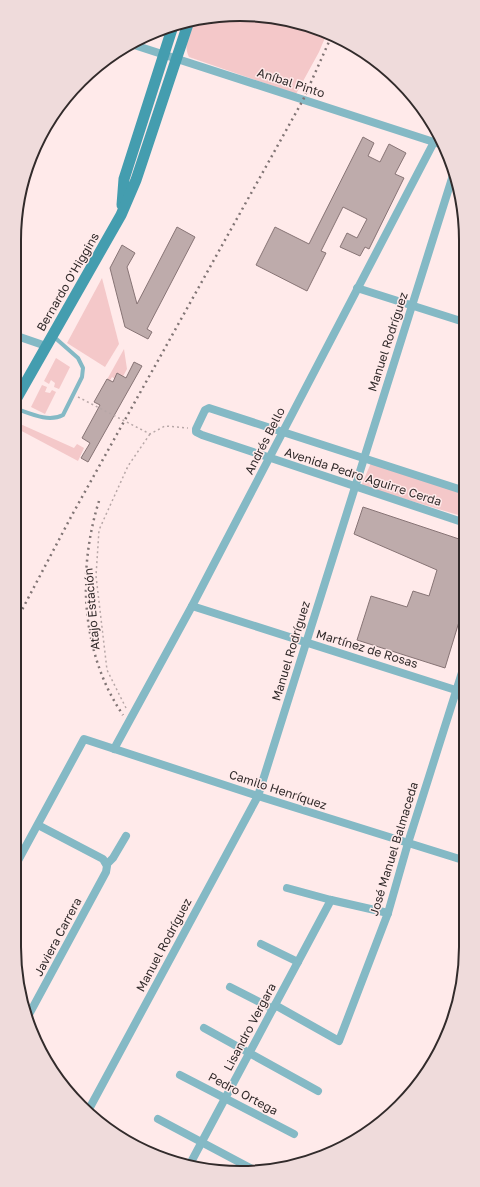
<svg xmlns="http://www.w3.org/2000/svg" width="480" height="1187" viewBox="0 0 480 1187" font-family="'Golos Text',sans-serif">
<rect width="100%" height="100%" fill="#ffeaea"/>
<g fill="#f4c8c9">
<path d="M225 15 312 26 327 33 319 52 296 94 189 57C183 45 189 35 192 23Z"/>
<path d="M102 278 119 344 105 367 67 343Z"/>
<path d="M124 349 127 369 120 382 112 377 106 387 104 385Z"/>
<path d="M56 358 70 367 59 389 54 387 55 383 51 380 49 384 44 381Z"/>
<path d="M42 385 47 387 45 392 50 393 52 390 56 392 45 414 31 407Z"/>
<path d="M18 423 74 448 77 444 84 448 78 461 16 428Z"/>
<path d="M371 463 465 494V517L361 486Z"/>
</g>
<g fill="#beabab" stroke="#877475">
<path d="M363 137 374 143 368 156 380 162 389 144 406 153 395 174 404 178 369 249 365 247 360 256 340 247 347 233 357 238 367 219 343 207 321 251 326 253 307 291 256 265 275 227 309 244Z"/>
<path d="M177 227 195 237 147 329 152 332 148 339 125 327 110 268 122 245 135 253 127 267 137 304Z"/>
<path d="M134 362 142 366 88 462 81 458 90 443 82 438 100 405 94 402 107 379 113 382 117 373 126 378Z"/>
<path d="M363 507 465 541V602L445 668 357 640 371 596 407 607 413 591 429 596 437 570 354 534Z"/>
</g>
<g fill="none" stroke-linecap="round" stroke-linejoin="round">
<g stroke="#b7a7a7" stroke-width="1.5" stroke-dasharray="2 3" stroke-linecap="butt">
<path d="M78 397 150 434 165 426 188 428"/>
<path d="M126 708 107 670 96 576 99 530 128 466 150 434"/>
</g>
<path stroke="#84b9c5" stroke-width="4" d="M14 408C29 413 48 423 63 415L82 377 83 368 78 358 53 336"/>
<g stroke="#84b9c5" stroke-width="8">
<path d="M131 44 443 145"/>
<path d="M357 288 464 322"/>
<path d="M14 335 46 346"/>
<path d="M465 491 209 408 205 410 196 429V432L202 435 465 523"/>
<path d="M192 606 465 693"/>
<path d="M114 749 192 606 434 142"/>
<path d="M107 864 113 858 126 836"/>
<path d="M14 868 84 739 258 796 466 861"/>
<path d="M287 888 331 900 388 913"/>
<path d="M261 944 298 962"/>
<path d="M230 987 273 1009"/>
<path d="M275 1005 339 1041 388 913 408 843 465 663"/>
<path d="M26 1020 106 872 107 866 103 859 38 825"/>
<path d="M204 1028 318 1091"/>
<path d="M180 1075 294 1134"/>
<path d="M88 1111 258 796 454 172"/>
<path d="M158 1119 254 1170"/>
<path d="M190 1164 331 900"/>
</g>
<g stroke="#449daf" stroke-width="11">
<path d="M122 205 124 179 172 29"/>
<path d="M14 403 121 215 136 180 188 24"/>
</g>
<g stroke="#817575" stroke-width="2.5" stroke-dasharray="2 4" stroke-linecap="butt">
<path d="M99 501C77 571 81 654 123 715"/>
<path d="M14 625 72 515 303 100 332 35"/>
</g>
</g>
<g text-anchor="middle" stroke-width="3" stroke-linejoin="round" paint-order="stroke">
<g font-size="12" fill="#322b2b" stroke="#ffeaea">
<text transform="translate(291 83) rotate(18)" y="4">Aníbal Pinto</text>
<text transform="translate(68 282) rotate(-60)" y="4">Bernardo O'Higgins</text>
<text transform="translate(388 342) rotate(-72)" y="4">Manuel Rodríguez</text>
<text transform="translate(265 441) rotate(-63)" y="4">Andrés Bello</text>
<text transform="translate(363 477) rotate(18)" y="4">Avenida Pedro Aguirre Cerda</text>
<text transform="translate(92 609) rotate(-95)" y="4">Atajo Estación</text>
<text transform="translate(367 649) rotate(17)" y="4">Martínez de Rosas</text>
<text transform="translate(291 651) rotate(-73)" y="4">Manuel Rodríguez</text>
<text transform="translate(278 790) rotate(18)" y="4">Camilo Henríquez</text>
<text transform="translate(394 849) rotate(-73)" y="4">José Manuel Balmaceda</text>
<text transform="translate(58 937) rotate(-62)" y="4">Javiera Carrera</text>
<text transform="translate(164 945) rotate(-62)" y="4">Manuel Rodríguez</text>
<text transform="translate(250 1027) rotate(-62)" y="4">Lisandro Vergara</text>
<text transform="translate(243 1094) rotate(28)" y="4">Pedro Ortega</text>
</g>
</g>
<path d="M0 0H480V1187H0ZM240 21H240A219 219 0 0 1 459 240V947A219 219 0 0 1 240 1166H240A219 219 0 0 1 21 947V240A219 219 0 0 1 240 21Z" fill="#efdbdb" fill-rule="evenodd"/>
<path fill="none" stroke="#322b2b" stroke-width="2" d="M240 21H240A219 219 0 0 1 459 240V947A219 219 0 0 1 240 1166H240A219 219 0 0 1 21 947V240A219 219 0 0 1 240 21Z"/>
</svg>
